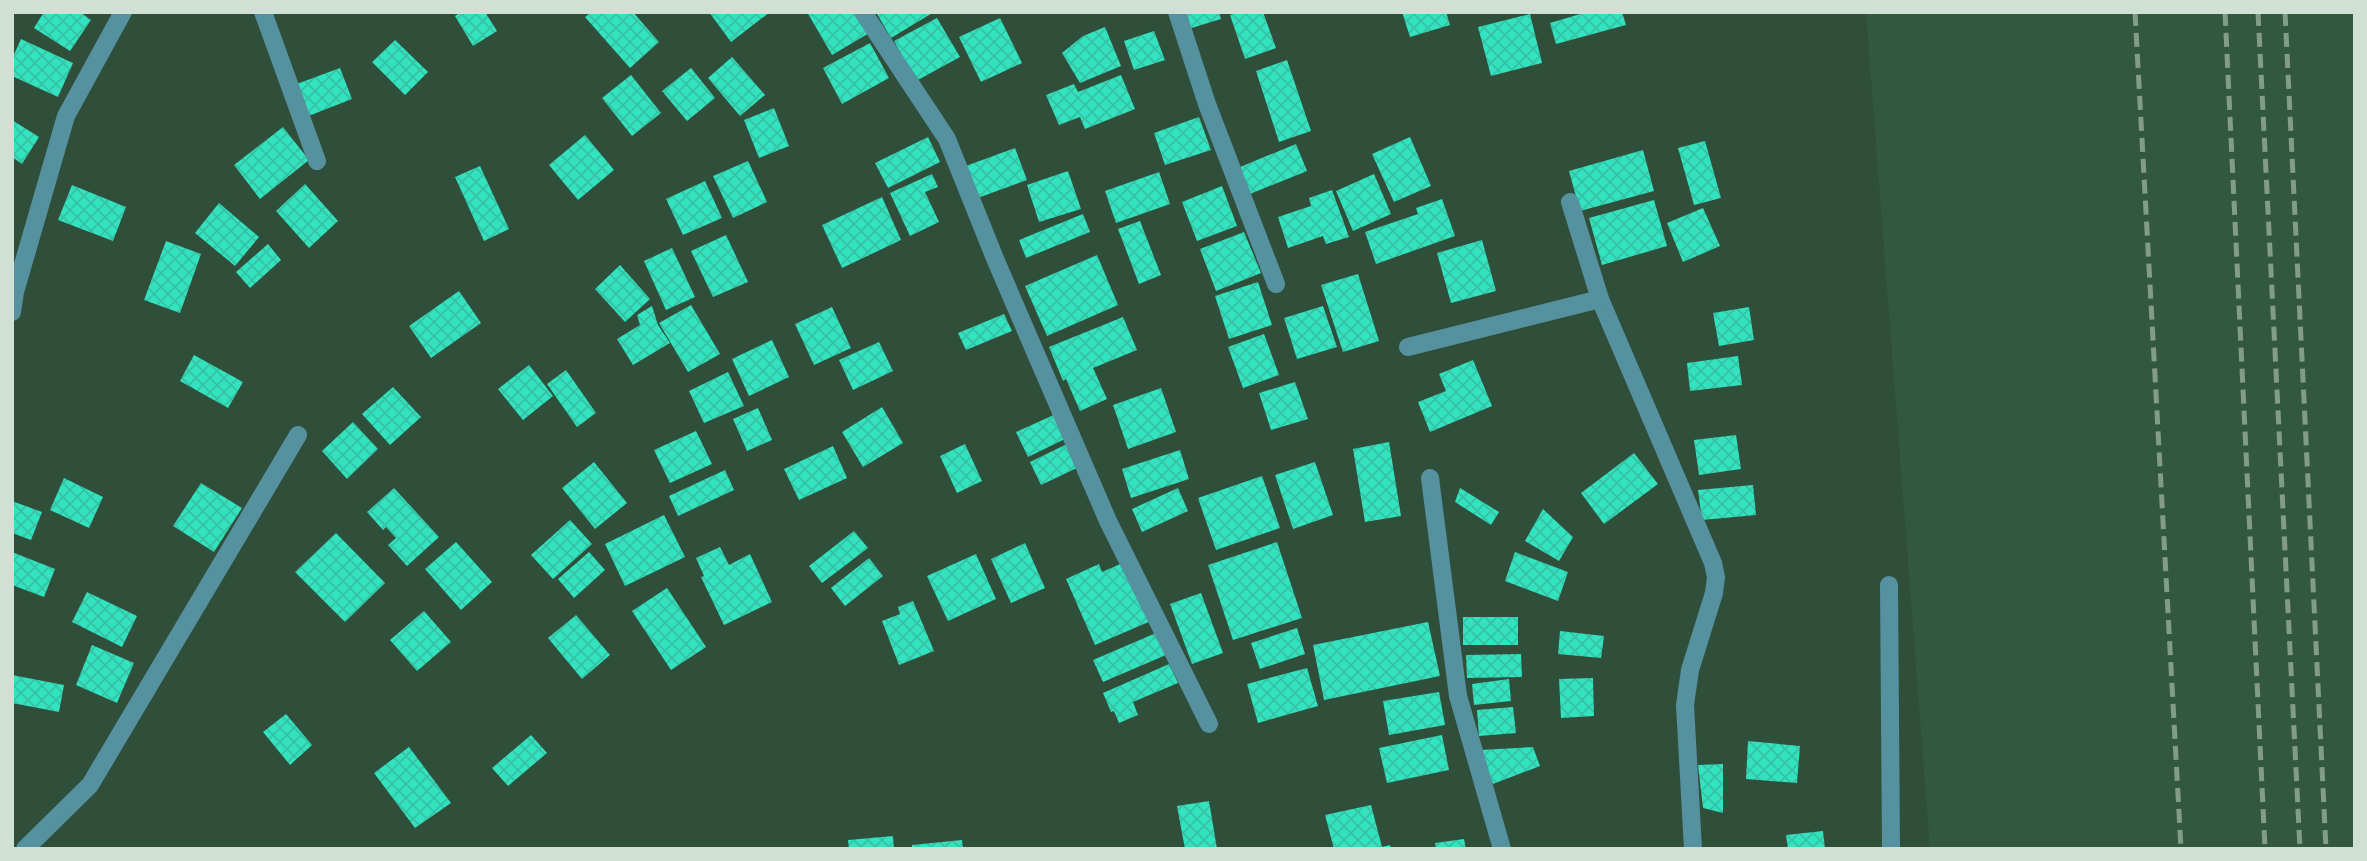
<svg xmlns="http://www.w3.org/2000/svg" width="2367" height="861" viewBox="0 0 2367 861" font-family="'PT Sans',sans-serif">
<defs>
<pattern id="building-cross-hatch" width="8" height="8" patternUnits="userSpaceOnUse" patternTransform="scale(1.75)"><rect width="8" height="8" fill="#33e2be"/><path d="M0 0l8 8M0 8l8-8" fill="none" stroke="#35c2a5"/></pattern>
</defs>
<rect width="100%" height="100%" fill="#2f4f3a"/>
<path fill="#32593f" d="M1866 12H2355V849H1930Z"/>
<g fill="url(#building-cross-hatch)">
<path d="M44 12H80L91 20 70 51 34 28Z"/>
<path d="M461 12H485L497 31 473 46 455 16Z"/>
<path d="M591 12H633L659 42 630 68 585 17Z"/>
<path d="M709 12H770L731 42Z"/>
<path d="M807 12H860L871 32 832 55Z"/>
<path d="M876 12H934L891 38Z"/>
<path d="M1180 12H1219L1221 19 1185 30Z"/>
<path d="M1239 12H1263L1276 48 1245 59 1230 15Z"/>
<path d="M1402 12H1446L1450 25 1410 37Z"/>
<path d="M1587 12H1622L1626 25 1556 44 1550 23Z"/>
<path d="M1530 14 1542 63 1491 76 1478 27Z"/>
<path d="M937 18 960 57 916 81 894 41Z"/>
<path d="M1000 18 1022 63 981 82 959 37Z"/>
<path d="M1105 27 1121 66 1080 83 1062 53 1083 36Z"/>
<path d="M1154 31 1165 60 1134 70 1124 41Z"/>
<path d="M21 39 73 63 58 97 12 76V59Z"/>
<path d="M395 40 428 72 405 95 372 62Z"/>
<path d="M870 43 889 78 842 104 823 68Z"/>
<path d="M732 57 765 95 740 116 708 78Z"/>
<path d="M1287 60 1311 131 1279 142 1256 71Z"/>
<path d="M340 68 352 99 306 117 294 85Z"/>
<path d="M691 68 715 98 687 121 662 91Z"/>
<path d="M631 75 661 113 632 136 602 98Z"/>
<path d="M1121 75 1135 109 1085 129 1080 117 1059 125 1046 95 1074 84 1078 92Z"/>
<path d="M774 108 789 146 759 158 744 120Z"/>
<path d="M1199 117 1211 150 1165 165 1154 133Z"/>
<path d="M12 120 39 137 22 164 12 157Z"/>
<path d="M283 127 309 160 260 199 234 165Z"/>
<path d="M585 135 614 170 578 200 549 165Z"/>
<path d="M928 137 940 162 888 188 875 163Z"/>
<path d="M1410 137 1431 186 1394 202 1372 154Z"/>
<path d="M1705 141 1721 198 1694 205 1678 148Z"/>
<path d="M1296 144 1307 171 1250 194 1240 167Z"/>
<path d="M1015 148 1027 180 975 199 963 167Z"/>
<path d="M1643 150 1654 191 1580 211 1569 171Z"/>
<path d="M748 161 767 202 733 218 713 176Z"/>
<path d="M480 166 509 229 484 241 455 177Z"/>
<path d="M1068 171 1081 209 1039 222 1027 185Z"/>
<path d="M1159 172 1170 204 1116 223 1105 191Z"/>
<path d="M932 174 938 187 925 192 939 222 910 236 890 193Z"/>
<path d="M1374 174 1391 214 1353 231 1336 191Z"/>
<path d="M705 181 722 218 683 235 666 199Z"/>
<path d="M305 184 338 221 309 248 276 211Z"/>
<path d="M72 185 126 207 113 241 58 220Z"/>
<path d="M1222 186 1237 226 1197 241 1182 202Z"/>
<path d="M1332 190 1349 237 1326 244 1323 236 1288 248 1278 217 1311 206 1309 198Z"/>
<path d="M882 197 901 240 842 268 822 225Z"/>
<path d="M1442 199 1455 236 1376 264 1365 232 1418 214 1416 208Z"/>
<path d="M1654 200 1667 246 1602 265 1589 218Z"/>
<path d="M219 203 259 237 235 266 195 233Z"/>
<path d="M1703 208 1720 246 1683 262 1667 223Z"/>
<path d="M1083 214 1090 232 1026 258 1019 240Z"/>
<path d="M1140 221 1161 275 1139 284 1118 229Z"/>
<path d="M1244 232 1261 273 1216 291 1200 249Z"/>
<path d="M726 235 748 282 713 297 691 251Z"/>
<path d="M1482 240 1496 291 1451 303 1437 253Z"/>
<path d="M166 241 201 254 180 313 144 300Z"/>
<path d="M268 244 281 260 250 288 236 272Z"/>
<path d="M672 248 695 297 666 310 644 261Z"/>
<path d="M1097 255 1118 305 1047 336 1025 286Z"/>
<path d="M620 265 650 299 625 322 595 289Z"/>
<path d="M1358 274 1379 341 1343 352 1321 285Z"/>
<path d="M1258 282 1272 325 1229 339 1215 296Z"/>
<path d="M459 291 481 323 431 358 409 326Z"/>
<path d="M691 305 720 354 688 372 659 323Z"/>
<path d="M652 306 658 325 670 343 633 365 617 339 640 325 637 315Z"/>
<path d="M1323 306 1337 347 1297 359 1284 318Z"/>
<path d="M832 307 851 348 814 365 795 324Z"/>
<path d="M1749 307 1754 340 1719 346 1713 313Z"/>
<path d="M1004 314 1012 331 966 350 958 333Z"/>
<path d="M1123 317 1137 350 1093 368 1107 399 1080 411 1066 379 1063 381 1049 347Z"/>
<path d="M1264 334 1279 375 1243 388 1228 347Z"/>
<path d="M772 340 789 377 749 396 732 359Z"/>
<path d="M879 342 893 371 853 390 839 360Z"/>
<path d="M194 355 243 382 228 408 180 381Z"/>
<path d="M1738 356 1742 385 1690 391 1687 363Z"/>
<path d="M1473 360 1492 406 1430 432 1418 402 1446 391 1439 374Z"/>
<path d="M529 365 553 396 523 420 498 389Z"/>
<path d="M566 370 596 413 577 427 547 384Z"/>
<path d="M728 372 744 406 704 423 689 391Z"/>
<path d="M1295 382 1308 419 1271 430 1259 393Z"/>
<path d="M393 387 421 417 390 445 362 414Z"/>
<path d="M1161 388 1176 432 1128 449 1113 405Z"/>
<path d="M882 407 903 443 863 467 842 432Z"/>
<path d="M758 408 772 440 747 451 733 419Z"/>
<path d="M1056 414 1067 438 1028 457 1016 432Z"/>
<path d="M353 422 378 449 347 479 322 451Z"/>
<path d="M696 431 712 464 670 483 654 450Z"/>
<path d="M1736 435 1741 469 1699 475 1694 440Z"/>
<path d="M1389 442 1401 516 1365 522 1353 449Z"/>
<path d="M965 444 982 481 957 493 940 456Z"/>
<path d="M1067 444 1079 467 1041 485 1030 462Z"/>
<path d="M833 446 847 478 799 500 784 469Z"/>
<path d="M1180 450 1189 479 1131 498 1122 469Z"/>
<path d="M1634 453 1658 484 1604 524 1581 493Z"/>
<path d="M594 462 627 503 595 529 562 488Z"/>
<path d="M1315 462 1333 515 1293 529 1275 475Z"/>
<path d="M725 470 734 490 678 516 669 496Z"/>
<path d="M1262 476 1280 528 1216 550 1198 498Z"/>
<path d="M64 478 103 497 89 528 50 510Z"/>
<path d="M201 483 242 508 214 552 173 526Z"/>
<path d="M1753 485 1756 515 1702 520 1698 490Z"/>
<path d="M394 488 439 537 407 566 388 545 396 538 386 527 383 530 367 512Z"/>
<path d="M1178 488 1188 511 1142 532 1132 509Z"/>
<path d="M1460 488 1499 512 1491 525 1455 502Z"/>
<path d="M12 501 42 512 31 540 12 533Z"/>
<path d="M1543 509 1573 537 1559 561 1525 541Z"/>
<path d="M664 515 685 557 625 586 605 544Z"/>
<path d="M570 520 592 544 553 579 531 555Z"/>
<path d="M854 531 868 548 822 583 809 566Z"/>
<path d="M336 533 385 583 345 622 295 572Z"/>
<path d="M456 542 492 582 461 610 425 569Z"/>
<path d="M1277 542 1302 618 1233 640 1208 565Z"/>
<path d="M1025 543 1045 588 1011 603 991 559Z"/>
<path d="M720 547 729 565 750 554 772 602 724 625 701 577 704 576 696 558Z"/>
<path d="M12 552 55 569 44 597 12 585Z"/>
<path d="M589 552 605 570 574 598 558 579Z"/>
<path d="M1515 552 1568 572 1558 601 1505 581Z"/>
<path d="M976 554 996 599 948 621 927 576Z"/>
<path d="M869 558 883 576 845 606 831 588Z"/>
<path d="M1125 562 1151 621 1095 645 1066 579 1099 564 1102 572Z"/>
<path d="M667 588 706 647 671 670 632 611Z"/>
<path d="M87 592 137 616 122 647 72 622Z"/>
<path d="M1201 593 1223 653 1192 664 1170 604Z"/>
<path d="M913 601 934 651 899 665 882 621 900 614 898 607Z"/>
<path d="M424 611 451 642 417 671 390 640Z"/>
<path d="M576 615 610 655 582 679 548 638Z"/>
<rect x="1463" y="617" width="55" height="28"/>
<path d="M1428 622 1440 676 1324 700 1313 645Z"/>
<path d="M1297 628 1305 654 1260 669 1251 643Z"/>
<path d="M1560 631 1604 636 1601 658 1558 654Z"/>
<path d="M1156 633 1166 655 1103 682 1093 660Z"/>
<path d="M92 645 134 663 117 703 76 685Z"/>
<path d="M1521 654 1522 677 1467 678 1466 655Z"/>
<path d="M1169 664 1178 683 1133 702 1138 715 1119 723 1114 711 1111 712 1103 693Z"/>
<path d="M1307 668 1318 706 1258 723 1247 684Z"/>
<path d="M12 675 64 685 59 712 12 703Z"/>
<path d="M1593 678 1594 716 1561 718 1559 679Z"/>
<path d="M1509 679 1511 701 1474 705 1472 684Z"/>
<path d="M1439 692 1445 725 1389 735 1383 701Z"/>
<path d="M1513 707 1516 733 1479 736 1477 710Z"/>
<path d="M286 714 312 745 290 765 263 732Z"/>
<path d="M531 735 547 753 508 786 492 768Z"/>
<path d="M1442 735 1449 770 1387 783 1379 748Z"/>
<path d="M1748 741 1800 746 1797 783 1746 779Z"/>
<path d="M409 747 451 803 415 828 374 773Z"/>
<path d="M1533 747 1540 766 1493 784 1480 750Z"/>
<path d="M1723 764V813L1703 808 1698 765Z"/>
<path d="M1209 801 1217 849H1185L1177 806Z"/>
<path d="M1371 805 1382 847 1390 845 1391 849H1334L1325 815Z"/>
<path d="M1823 831 1825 849H1788L1786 835Z"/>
<path d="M893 836 894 849H849L848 840Z"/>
<path d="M1464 839 1466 849H1436L1435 843Z"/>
<path d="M962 840 963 849H912V845Z"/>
</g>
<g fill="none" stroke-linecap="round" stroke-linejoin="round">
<g stroke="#55919f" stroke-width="18">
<path d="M263 12 317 161"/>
<path d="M863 12 947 139 996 261 1108 521 1209 724"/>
<path d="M1177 12 1207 104 1276 284"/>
<path d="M1570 202 1600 299 1713 563 1716 577 1714 593 1690 670 1685 705 1693 849"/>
<path d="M12 312 15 292 66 116 123 12"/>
<path d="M1408 347 1600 299"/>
<path d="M1430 478 1458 696 1502 849"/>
<path d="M1889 585 1891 849"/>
<path d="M25 849 90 785 298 435"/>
</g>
<g stroke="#839b8b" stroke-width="5" stroke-dasharray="14 7" stroke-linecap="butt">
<path d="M2135 12 2181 849"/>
<path d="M2225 12 2265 849"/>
<path d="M2258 12 2300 849"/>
<path d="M2285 12 2326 849"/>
</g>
</g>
<rect width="2367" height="861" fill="none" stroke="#cfe1d4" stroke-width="28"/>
</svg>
